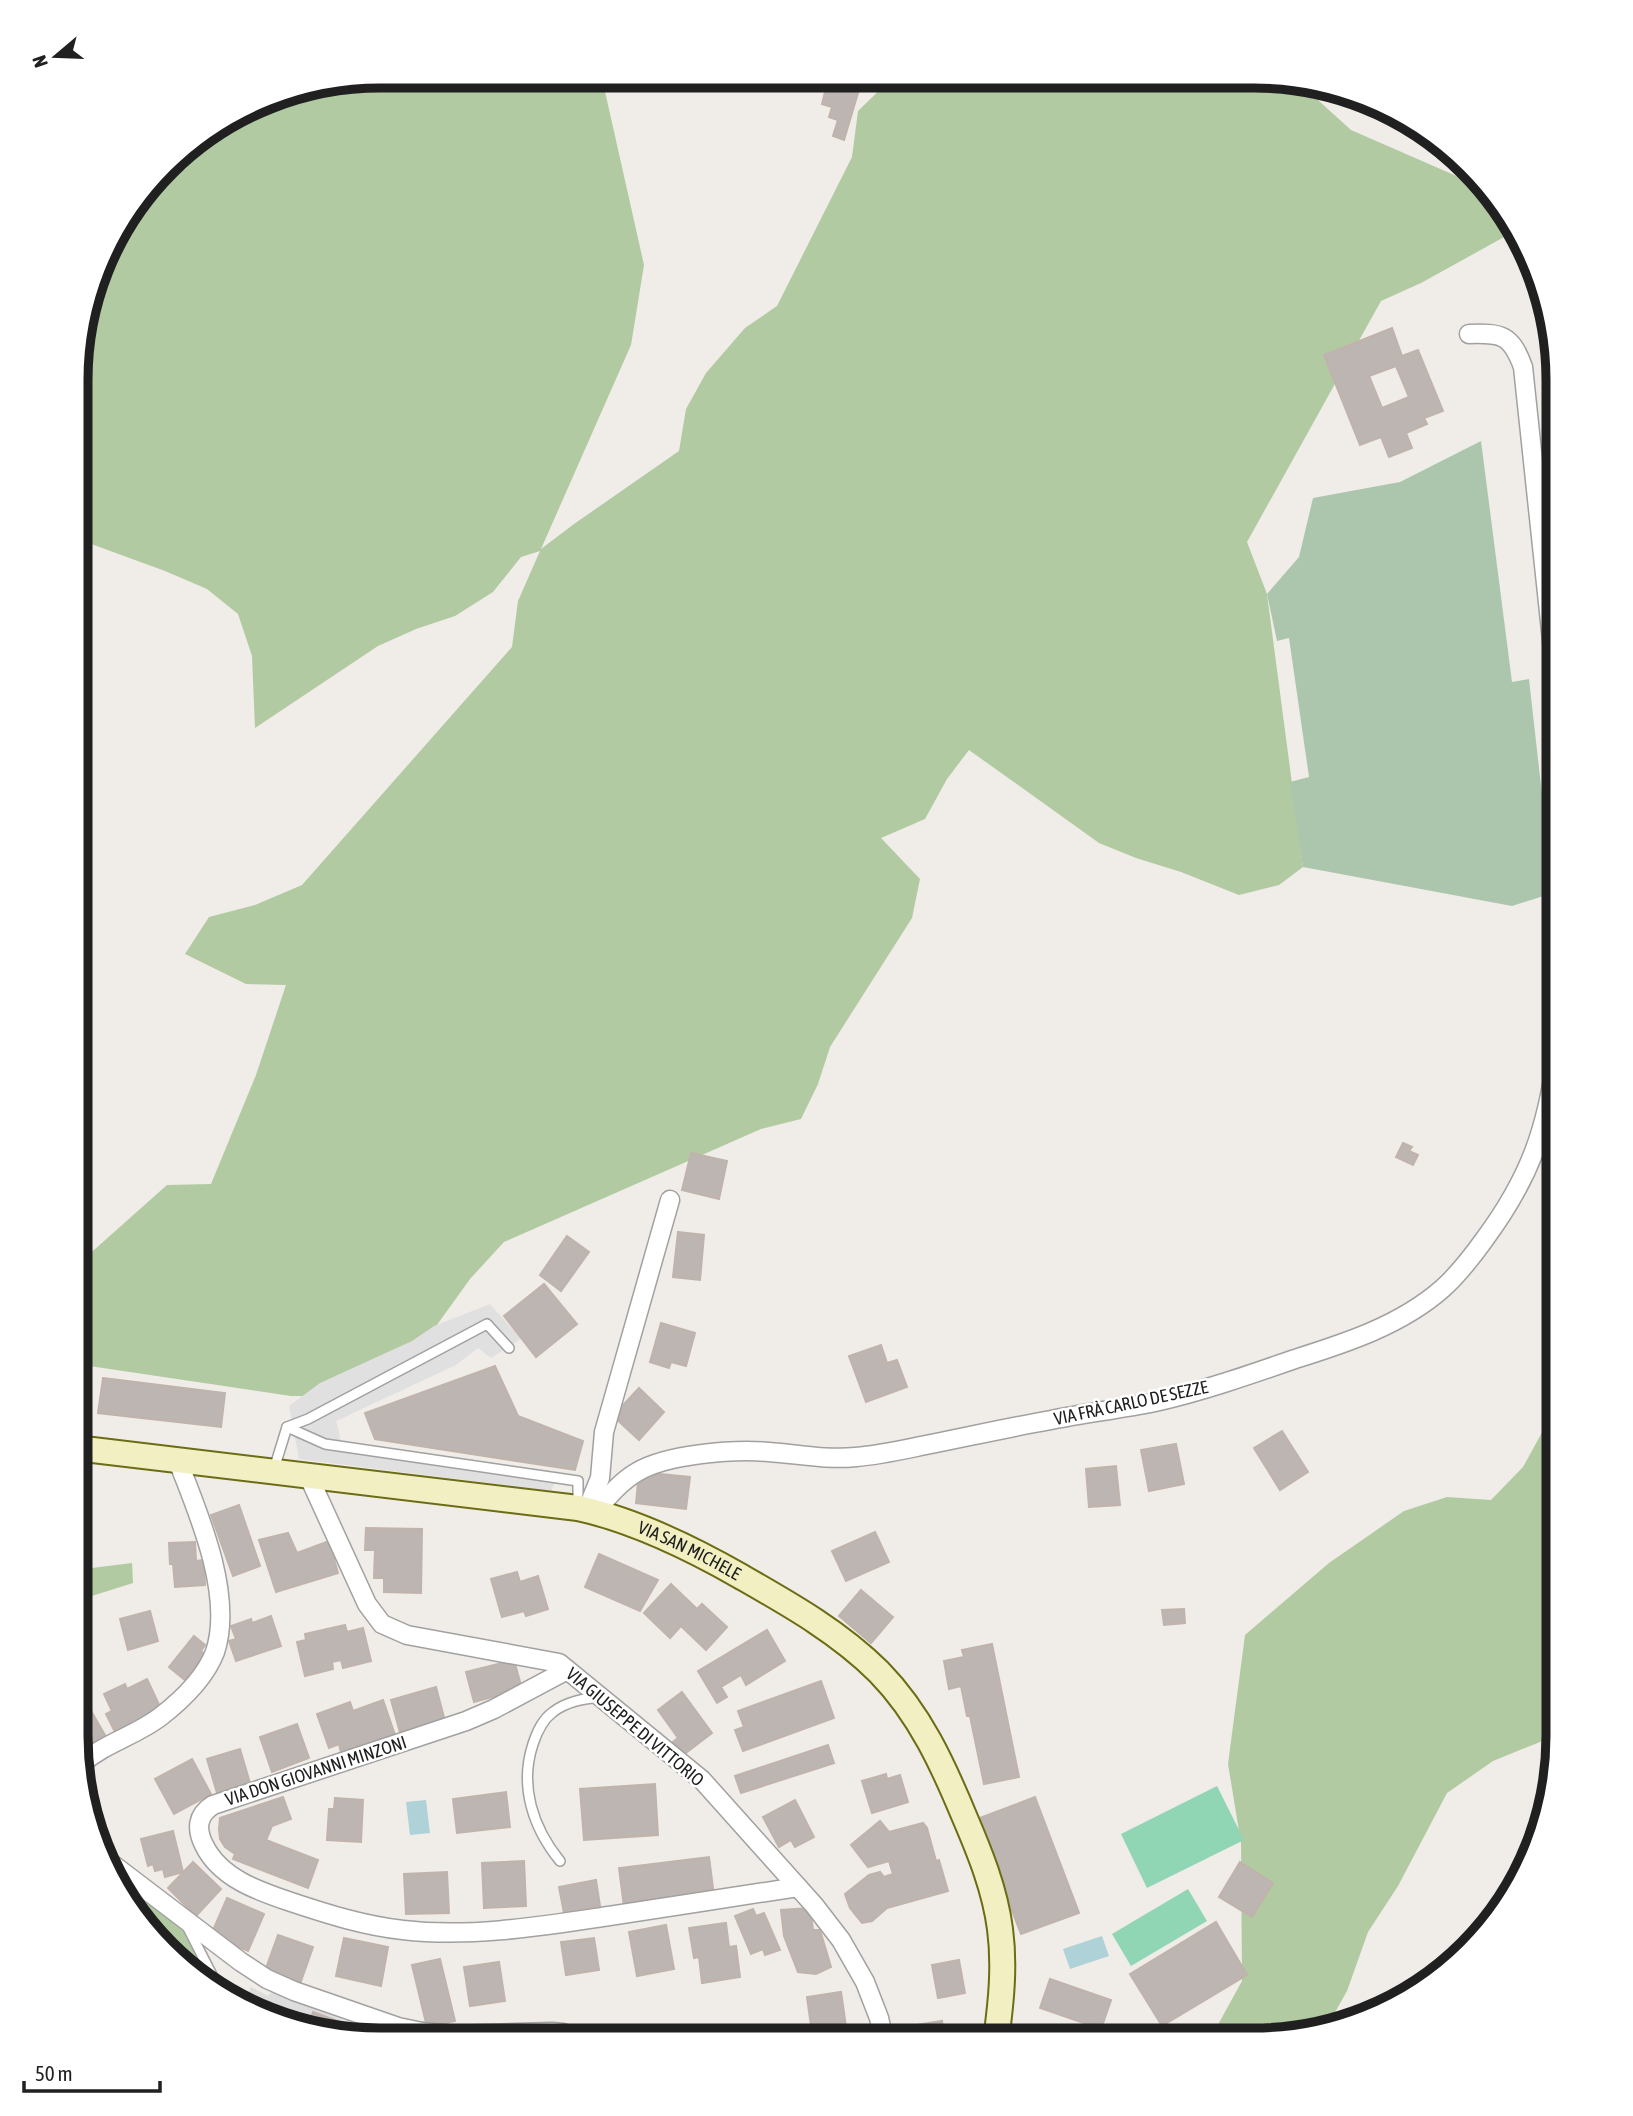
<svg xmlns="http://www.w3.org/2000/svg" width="1633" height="2116" viewBox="0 0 1633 2116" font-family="'Asap Condensed',sans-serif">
<rect width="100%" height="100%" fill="#f0ece8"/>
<path fill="#dedddd" d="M251 1987 268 1996 272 1991 350 2023 389 2035 408 2038H340L256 2007 246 1998Z"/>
<g fill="#b1caa2">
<path d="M379 75 527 76 565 89 604 87 644 265 631 345 541 549 574 524 679 451 686 409 706 373 745 328 777 306 852 157 858 111 893 77 1294 78 1313 83 1319 101 1351 130 1477 185 1515 231 1421 283 1381 301 1247 542 1267 594 1303 867 1279 885 1239 895 1181 872 1136 858 1099 843 969 750 947 779 925 819 881 838 920 879 912 918 830 1047 818 1084 801 1119 761 1129 504 1242 470 1279 424 1343 341 1396H291L76 1364V1266L167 1185 211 1184 256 1075 286 985 246 984 185 954 209 917 255 905 302 885 512 647 518 601 540 551 521 557 493 592 455 616 416 629 378 646 255 728 252 656 238 614 207 589 165 571 83 541 78 505V339L116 228 179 150 281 92Z"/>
<path d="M1557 1405V1735L1493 1761 1447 1793 1398 1886 1368 1932 1347 1991 1329 2023 1254 2041H1209L1242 1981 1241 1843 1228 1764 1245 1635 1329 1563 1404 1511 1447 1497 1491 1500 1523 1467Z"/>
<path d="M132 1563 133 1583 76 1601V1570Z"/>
<path d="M105 1865 178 1922 216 1992 210 1989 151 1938 107 1872Z"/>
</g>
<path fill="#acc6ad" d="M1481 441 1512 682 1529 679 1553 893 1512 906 1303 867 1290 782 1309 777 1289 638 1277 641 1267 594 1299 557 1313 498 1400 482Z"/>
<g fill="#90d5b4">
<path d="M1217 1786 1244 1840 1147 1888 1121 1834Z"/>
<path d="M1188 1889 1207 1921 1131 1966 1112 1934Z"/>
</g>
<path fill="#e0e0e0" d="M490 1304 521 1339 491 1358 478 1348 456 1365 336 1421 341 1441 560 1472 551 1491 299 1459 289 1406 320 1383 412 1341 434 1326Z"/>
<g fill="#aed2d8">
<path d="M426 1800 430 1833 410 1835 406 1802Z"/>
<path d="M1102 1936 1109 1956 1070 1969 1063 1949Z"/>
</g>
<g fill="#bdb5b1" stroke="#c0b3ac" stroke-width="2" fill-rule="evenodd">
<path d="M827 84 858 93 844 140 833 136 838 120 829 117 832 107 822 104Z"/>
<path d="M1392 328 1402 356 1418 350 1443 411 1424 418 1427 424 1406 433 1412 448 1389 457 1381 437 1360 445 1324 355ZM1396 366 1409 397 1382 408 1369 376Z"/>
<path d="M1403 1143 1412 1147 1409 1151 1418 1155 1413 1165 1396 1157Z"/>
<path d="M691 1153 727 1161 719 1199 682 1190Z"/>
<path d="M678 1232 704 1235 700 1280 673 1277Z"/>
<path d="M567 1236 589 1252 561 1291 540 1275Z"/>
<path d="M544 1284 577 1324 536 1357 504 1316Z"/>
<path d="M661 1323 695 1333 686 1366 671 1362 669 1368 650 1362Z"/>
<path d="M881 1345 887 1363 897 1360 907 1387 866 1402 849 1356Z"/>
<path d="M495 1366 518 1416 583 1441 575 1470 375 1439 365 1413Z"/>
<path d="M103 1378 225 1393 221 1427 98 1413Z"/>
<path d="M76 1387H88L89 1420H76Z"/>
<path d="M639 1388 664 1412 639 1440 613 1416Z"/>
<path d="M1282 1431 1308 1472 1280 1490 1254 1448Z"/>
<path d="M1176 1444 1184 1484 1149 1491 1141 1450Z"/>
<path d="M1116 1466 1120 1505 1089 1507 1086 1469Z"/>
<path d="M639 1472 690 1477 686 1509 636 1503Z"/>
<path d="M239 1505 260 1566 233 1576 211 1515Z"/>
<path d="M76 1511 85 1513 80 1542 76 1541Z"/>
<path d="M366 1528 422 1529 421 1593 384 1592V1578H374L375 1550H365Z"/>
<path d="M875 1532 889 1562 846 1581 832 1551Z"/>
<path d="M288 1533 297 1553 329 1541 338 1573 276 1592 259 1540Z"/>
<path d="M195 1542 196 1561 204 1560 205 1585 175 1587 173 1564H170L169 1543Z"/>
<path d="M599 1554 658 1580 640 1611 585 1587Z"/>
<path d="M517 1572 520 1582 538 1576 548 1609 526 1616 524 1611 502 1617 491 1579Z"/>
<path d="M671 1584 697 1609 702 1604 727 1627 706 1650 681 1626 670 1638 644 1613Z"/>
<path d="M861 1590 893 1617 871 1643 839 1616Z"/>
<path d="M1184 1609 1185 1623 1164 1625 1162 1610Z"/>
<path d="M150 1611 158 1641 128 1650 120 1619Z"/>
<path d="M271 1616 281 1646 236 1661 229 1641 236 1639 231 1626 251 1619 252 1623Z"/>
<path d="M345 1625 347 1632 363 1628 371 1661 343 1668 341 1660 332 1662 333 1669 305 1676 297 1642 306 1640 305 1634Z"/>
<path d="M767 1630 785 1661 746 1685 741 1675 721 1687 727 1697 717 1703 698 1671Z"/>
<path d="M194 1636 205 1645 201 1651 205 1655 185 1680 169 1667Z"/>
<path d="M992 1644 1019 1777 984 1784 970 1716H967L961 1686 949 1689 944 1661 964 1657 962 1650Z"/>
<path d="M514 1660 522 1689 474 1702 466 1672Z"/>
<path d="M147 1679 162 1711 115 1732 106 1714 112 1711 104 1694 125 1684 127 1689Z"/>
<path d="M821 1681 834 1718 743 1751 735 1730 744 1727 738 1711Z"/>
<path d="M436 1687 445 1721 401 1736 391 1700Z"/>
<path d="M682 1692 712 1733 683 1755 673 1742 678 1738 658 1710Z"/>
<path d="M383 1700 396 1738 367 1749 365 1744 341 1753 339 1744 329 1748 317 1714 350 1702 353 1711Z"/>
<path d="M90 1709 106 1737 79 1753 75 1737V1718Z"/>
<path d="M297 1724 309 1758 272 1772 260 1737Z"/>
<path d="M828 1745 834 1763 741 1793 735 1776Z"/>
<path d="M240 1749 250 1783 217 1793 207 1759Z"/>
<path d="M192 1759 211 1794 174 1814 155 1779Z"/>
<path d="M886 1774 887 1779 900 1775 908 1802 872 1813 862 1781Z"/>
<path d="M655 1784 658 1835 584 1840 580 1789Z"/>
<path d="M506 1792 510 1827 457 1833 453 1799Z"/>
<path d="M283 1797 291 1819 272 1826 266 1840 318 1860 308 1888 233 1859 235 1854 225 1847 220 1839 219 1829 220 1818Z"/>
<path d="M1035 1797 1079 1913 1021 1934 977 1819Z"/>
<path d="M335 1798 363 1800 361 1842 327 1840 329 1809H334Z"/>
<path d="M795 1800 814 1837 795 1847 791 1840 779 1847 763 1817Z"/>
<path d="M880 1821 889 1832 923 1823 927 1828 936 1861 939 1860 948 1891 887 1908 872 1921 862 1923 850 1908 845 1894 869 1875 880 1872 884 1877 893 1874 889 1861 868 1867 851 1845Z"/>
<path d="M173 1831 183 1872 165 1877 163 1869 155 1871 153 1864 148 1866 141 1839Z"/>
<path d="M709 1857 714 1896 624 1907 619 1868Z"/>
<path d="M524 1861 526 1906 484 1908 482 1863Z"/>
<path d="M193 1862 221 1889 196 1916 168 1888Z"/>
<path d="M1240 1862 1273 1883 1252 1917 1219 1897Z"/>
<path d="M447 1872 449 1913 406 1914 404 1874Z"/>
<path d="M596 1880 600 1906 564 1913 559 1887Z"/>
<path d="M227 1898 264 1914 248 1951 211 1935Z"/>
<path d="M810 1908 813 1930H820L831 1967 816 1974 798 1972 784 1936 781 1910Z"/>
<path d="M753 1909 756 1916 764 1913 780 1950 765 1955 763 1949 751 1954 735 1916Z"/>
<path d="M1216 1922 1247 1975 1162 2026 1130 1974Z"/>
<path d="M726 1923 729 1947 736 1946 740 1977 702 1983 699 1957 694 1958 689 1928Z"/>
<path d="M666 1925 674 1969 637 1976 629 1932Z"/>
<path d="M278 1935 313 1947 300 1984 265 1971Z"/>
<path d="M344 1938 388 1947 381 1986 336 1976Z"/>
<path d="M594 1938 599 1970 566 1975 561 1942Z"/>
<path d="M440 1959 455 2021 427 2027 412 1965Z"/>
<path d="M959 1960 965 1993 938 1998 932 1965Z"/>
<path d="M499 1962 505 2001 470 2006 464 1967Z"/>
<path d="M1050 1979 1111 2000 1101 2029 1040 2008Z"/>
<path d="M841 1992 848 2040H813L807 1997Z"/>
<path d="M313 2012 362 2030 359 2038H340L308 2026Z"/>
<path d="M942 2021 945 2040H905L903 2027Z"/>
</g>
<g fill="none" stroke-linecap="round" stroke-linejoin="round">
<defs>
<g id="service">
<path d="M287 1427 325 1444 578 1481V1505"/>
<path d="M274 1469 287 1427 308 1419 487 1324 509 1348"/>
<path d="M560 1861C533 1828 519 1786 533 1744 537 1732 542 1720 553 1712 566 1702 582 1699 599 1697"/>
<path d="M187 1926 213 1977 228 1996"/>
</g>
<g id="minor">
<path d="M1469 334C1501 333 1511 334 1523 367L1558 697"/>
<path d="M308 1475 367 1604 382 1624 407 1635 559 1663 702 1780 814 1905 841 1940 865 1982 879 2018 884 2040"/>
<path d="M587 1510 600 1478 604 1432 670 1200"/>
<path d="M595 1512C608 1497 620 1482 637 1472 667 1454 734 1449 769 1452 798 1454 826 1460 856 1457 881 1455 906 1449 931 1444 971 1436 1011 1427 1051 1420 1086 1413 1121 1409 1155 1402 1203 1391 1249 1375 1295 1359 1346 1343 1401 1325 1442 1289 1458 1275 1471 1258 1484 1240 1530 1178 1547 1129 1557 1053"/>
<path d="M567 1670 494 1709 466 1721 213 1805C197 1815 196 1829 204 1845 220 1878 258 1891 291 1902 327 1914 365 1926 403 1930 471 1938 542 1926 609 1916 672 1906 735 1897 798 1887"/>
<path d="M81 1764C105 1743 135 1736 160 1717 182 1700 205 1678 215 1652 234 1595 198 1512 177 1459"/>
<path d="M103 1857 241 1962 267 1979 294 1991 398 2027 422 2032 455 2035 552 2032 563 2033 579 2039"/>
</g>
<g id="secondary">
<path id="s1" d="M76 1448 578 1508C633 1520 691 1548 740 1576 789 1604 839 1632 879 1672 920 1714 943 1765 965 1818 980 1853 995 1890 1000 1929 1005 1966 1001 2003 996 2040"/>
</g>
</defs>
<use href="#service" stroke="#a1a1a1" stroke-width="12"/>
<use href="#minor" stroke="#a1a1a1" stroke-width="21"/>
<use href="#secondary" stroke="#6b6c13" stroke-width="28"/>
<use href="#service" stroke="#fff" stroke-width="9"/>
<use href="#minor" stroke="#fff" stroke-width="18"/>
<use href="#secondary" stroke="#f2f0c3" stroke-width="24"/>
</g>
<g text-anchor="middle" stroke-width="5" stroke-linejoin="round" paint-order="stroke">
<g font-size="18" fill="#202020" stroke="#fff">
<text transform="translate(1131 1403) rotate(-12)" y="6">VIA FRÀ CARLO DE SEZZE</text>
<text dy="6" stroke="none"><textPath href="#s1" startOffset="625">VIA SAN MICHELE</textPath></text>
<text transform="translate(635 1727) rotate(40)" y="6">VIA GIUSEPPE DI VITTORIO</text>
<text transform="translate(316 1771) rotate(-18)" y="6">VIA DON GIOVANNI MINZONI</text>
</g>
</g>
<path d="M0 0H1633V2116H0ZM380 88H1254A292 292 0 0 1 1546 380V1736A292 292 0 0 1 1254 2028H380A292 292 0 0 1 88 1736V380A292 292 0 0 1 380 88Z" fill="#fff" fill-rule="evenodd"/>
<path fill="none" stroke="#202020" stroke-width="9" d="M380 88H1254A292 292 0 0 1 1546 380V1736A292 292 0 0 1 1254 2028H380A292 292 0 0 1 88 1736V380A292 292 0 0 1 380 88Z"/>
<g transform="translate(56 56) rotate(251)" stroke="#ffffff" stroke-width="5" paint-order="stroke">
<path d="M0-5L12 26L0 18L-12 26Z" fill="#202020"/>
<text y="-10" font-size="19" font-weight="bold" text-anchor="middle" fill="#202020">N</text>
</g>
<path d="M24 2081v10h136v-10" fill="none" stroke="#202020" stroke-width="3.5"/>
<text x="35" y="2081" font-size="21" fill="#202020" stroke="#ffffff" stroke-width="5" paint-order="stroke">50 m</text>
</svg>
